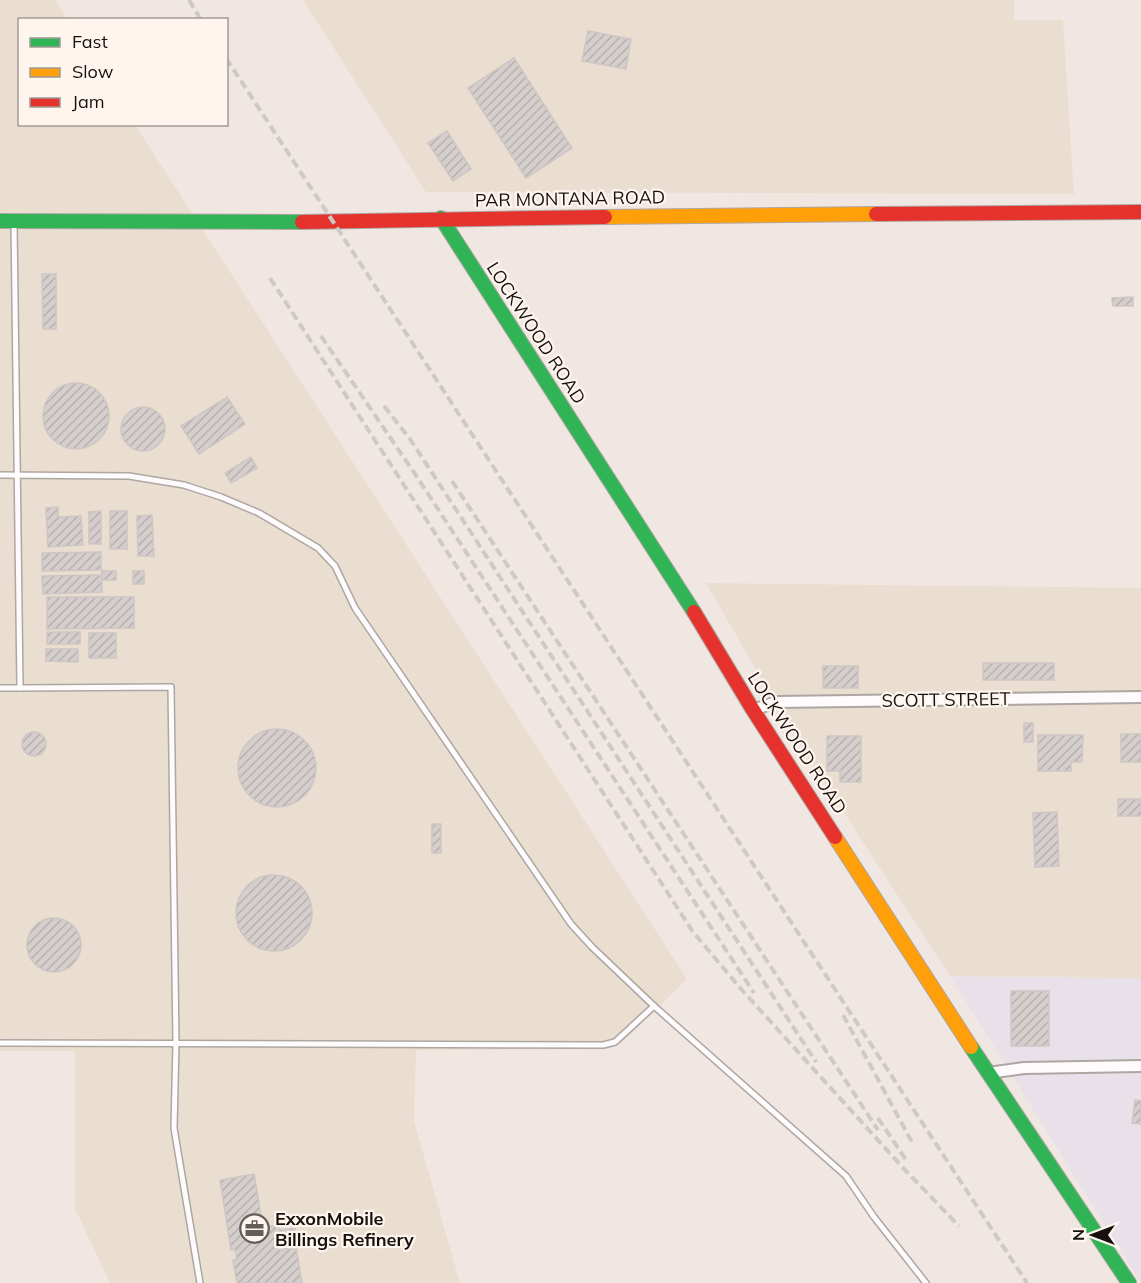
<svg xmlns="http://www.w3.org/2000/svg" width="1141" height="1283" viewBox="0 0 1141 1283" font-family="Mulish,sans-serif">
<defs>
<pattern id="building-hatch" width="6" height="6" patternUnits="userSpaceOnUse" patternTransform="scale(1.5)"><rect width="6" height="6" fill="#d5cecd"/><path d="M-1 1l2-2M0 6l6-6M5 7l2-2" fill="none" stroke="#b6b0af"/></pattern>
</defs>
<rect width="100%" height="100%" fill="#f1e7e2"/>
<path fill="#e9e1ea" d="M950 976 1141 978V1283Z"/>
<g fill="#eaded1">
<path d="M0 0H55L68 19 20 20V124L135 125 687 979 623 1042 610 1049 416 1050 414 1121 460 1283H110L75 1209V1051H0Z"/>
<path d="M303 0H1014V20H1063L1074 194 426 192Z"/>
<path d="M706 583 1141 588V978L950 976 796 739Z"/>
</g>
<g fill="url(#building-hatch)" stroke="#cec6c5" stroke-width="1.5">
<path d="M588 31 631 39 626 69 582 61Z"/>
<path d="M514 58 572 148 526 178 468 88Z"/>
<path d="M447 131 471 169 453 181 428 143Z"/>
<path d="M42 274H56V329H43Z"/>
<path d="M1133 297V306H1113L1112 298Z"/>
<circle cx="76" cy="416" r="33"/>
<path d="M227 397 245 424 199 454 181 426Z"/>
<circle cx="143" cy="429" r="22"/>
<path d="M251 457 257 468 231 483 225 473Z"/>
<path d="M58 507V517L81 516 83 545 48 547 46 508Z"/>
<path d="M101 511V544H89V512Z"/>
<rect x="110" y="511" width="17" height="38"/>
<path d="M152 515 154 556H138L137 516Z"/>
<path d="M101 552V570L42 571V553Z"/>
<rect x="102" y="571" width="14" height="9"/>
<rect x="133" y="571" width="11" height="13"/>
<path d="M102 575V592L43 594 42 576Z"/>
<path d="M47 597H134V628L47 629Z"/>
<rect x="47" y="632" width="33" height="12"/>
<rect x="89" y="633" width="27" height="25"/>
<path d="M46 649H78V662L46 661Z"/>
<rect x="983" y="663" width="71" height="17"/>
<rect x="823" y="666" width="35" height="22"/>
<rect x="1024" y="723" width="9" height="19"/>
<circle cx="277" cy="768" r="39"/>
<circle cx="34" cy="744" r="12"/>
<rect x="1121" y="734" width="20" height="28"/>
<path d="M1038 735H1083L1082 762H1071V771H1038Z"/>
<path d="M827 736H861V782H840V771H827Z"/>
<rect x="1118" y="799" width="23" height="17"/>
<path d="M1057 812 1059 866 1035 867 1033 813Z"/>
<rect x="432" y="824" width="9" height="29"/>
<circle cx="274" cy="913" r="38"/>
<circle cx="54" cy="945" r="27"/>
<rect x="1011" y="991" width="38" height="55"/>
<path d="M1135 1100 1141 1101V1124L1132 1123Z"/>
<path d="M254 1174 263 1227 279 1225 280 1230 295 1228 297 1240 277 1243 278 1250 296 1247 302 1283H237L233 1260 237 1259 235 1249 231 1250 220 1180Z"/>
</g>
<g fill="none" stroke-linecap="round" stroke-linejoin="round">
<defs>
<g id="lane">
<path d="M14 222 20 688 171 687 176 1043 174 1128 200 1283"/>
<path d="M0 475 129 476 184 485 221 497 259 513 318 548 335 566 355 608 571 924 592 947 654 1006 846 1176 874 1217 926 1283"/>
<path d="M0 688H20"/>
<path d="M0 1043 603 1045 615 1042 654 1006"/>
</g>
<g id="street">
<path d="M753 710 776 702 1141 697"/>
<path d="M988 1073 1024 1068 1141 1066"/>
</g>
<g id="fast">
<path d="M441 218 694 612"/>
<path d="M0 221 302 222"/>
<path d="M971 1047 1129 1283"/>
</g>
<g id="slow">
<path d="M605 217 876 214"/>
<path d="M835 837 971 1047"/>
</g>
<g id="jam">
<path d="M876 214 1141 212"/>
<path d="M302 222 605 217"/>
<path d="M694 612 753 710 835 837"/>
</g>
</defs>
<use href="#lane" stroke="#aea6a2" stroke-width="8"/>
<use href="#street" stroke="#aea6a2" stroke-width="14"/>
<use href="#fast" stroke="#aea6a2" stroke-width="16"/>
<use href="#slow" stroke="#aea6a2" stroke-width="16"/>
<use href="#jam" stroke="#aea6a2" stroke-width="16"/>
<use href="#lane" stroke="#fdfbfb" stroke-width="5"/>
<use href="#street" stroke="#fdfbfb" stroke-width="10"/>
<use href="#fast" stroke="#30b455" stroke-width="14"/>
<use href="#slow" stroke="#ff9f0a" stroke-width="14"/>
<use href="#jam" stroke="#e5322d" stroke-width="14"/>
<g stroke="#ccc9c8" stroke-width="4" stroke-dasharray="9 4.5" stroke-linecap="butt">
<path d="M189 0 201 20"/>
<path d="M226 58 1027 1283"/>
<path d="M270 278 693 932 741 989 906 1171 959 1226"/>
<path d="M321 336 415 474 754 993"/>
<path d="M384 406 410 439 816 1062"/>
<path d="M452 481 878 1130"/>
<path d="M843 1015 913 1144"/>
<path d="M878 1118 908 1163"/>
</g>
</g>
<defs>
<symbol id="office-ring" viewBox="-11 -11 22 22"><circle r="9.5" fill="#fff5ef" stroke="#635c58" stroke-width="1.5"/><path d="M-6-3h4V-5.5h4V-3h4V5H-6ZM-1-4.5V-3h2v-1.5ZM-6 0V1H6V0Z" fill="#635c58"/></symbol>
</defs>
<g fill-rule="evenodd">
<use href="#office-ring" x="238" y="1212" width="33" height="33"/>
</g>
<g text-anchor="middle" stroke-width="4.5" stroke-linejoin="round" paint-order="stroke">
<g font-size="18" fill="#17110e" stroke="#fff5ef">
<text transform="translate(570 199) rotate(-1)" y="6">PAR MONTANA ROAD</text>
<text transform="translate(536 333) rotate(57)" y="6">LOCKWOOD ROAD</text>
<text transform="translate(946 700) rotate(-1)" y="6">SCOTT STREET</text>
<text transform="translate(797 743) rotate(57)" y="6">LOCKWOOD ROAD</text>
</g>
<g font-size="18" font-weight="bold" fill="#17110e" stroke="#fff5ef" text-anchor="start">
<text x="275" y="1225">ExxonMobile<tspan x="275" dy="21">Billings Refinery</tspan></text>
</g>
</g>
<rect x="18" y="18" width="210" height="108" fill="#fff5ef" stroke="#a29a95" stroke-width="1.5"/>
<rect x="30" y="38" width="30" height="9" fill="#30b455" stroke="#a29a95" stroke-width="1.5"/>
<text x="72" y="48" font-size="18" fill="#17110e">Fast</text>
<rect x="30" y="68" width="30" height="9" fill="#ff9f0a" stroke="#a29a95" stroke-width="1.5"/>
<text x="72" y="78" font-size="18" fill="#17110e">Slow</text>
<rect x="30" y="98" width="30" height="9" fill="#e5322d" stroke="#a29a95" stroke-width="1.5"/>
<text x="72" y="108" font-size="18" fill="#17110e">Jam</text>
<g transform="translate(1093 1235) rotate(270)" stroke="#fff5ef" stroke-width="4.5" paint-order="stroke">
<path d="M0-4.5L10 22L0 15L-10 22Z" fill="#17110e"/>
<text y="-9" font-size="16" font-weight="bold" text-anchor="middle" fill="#17110e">N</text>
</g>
</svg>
